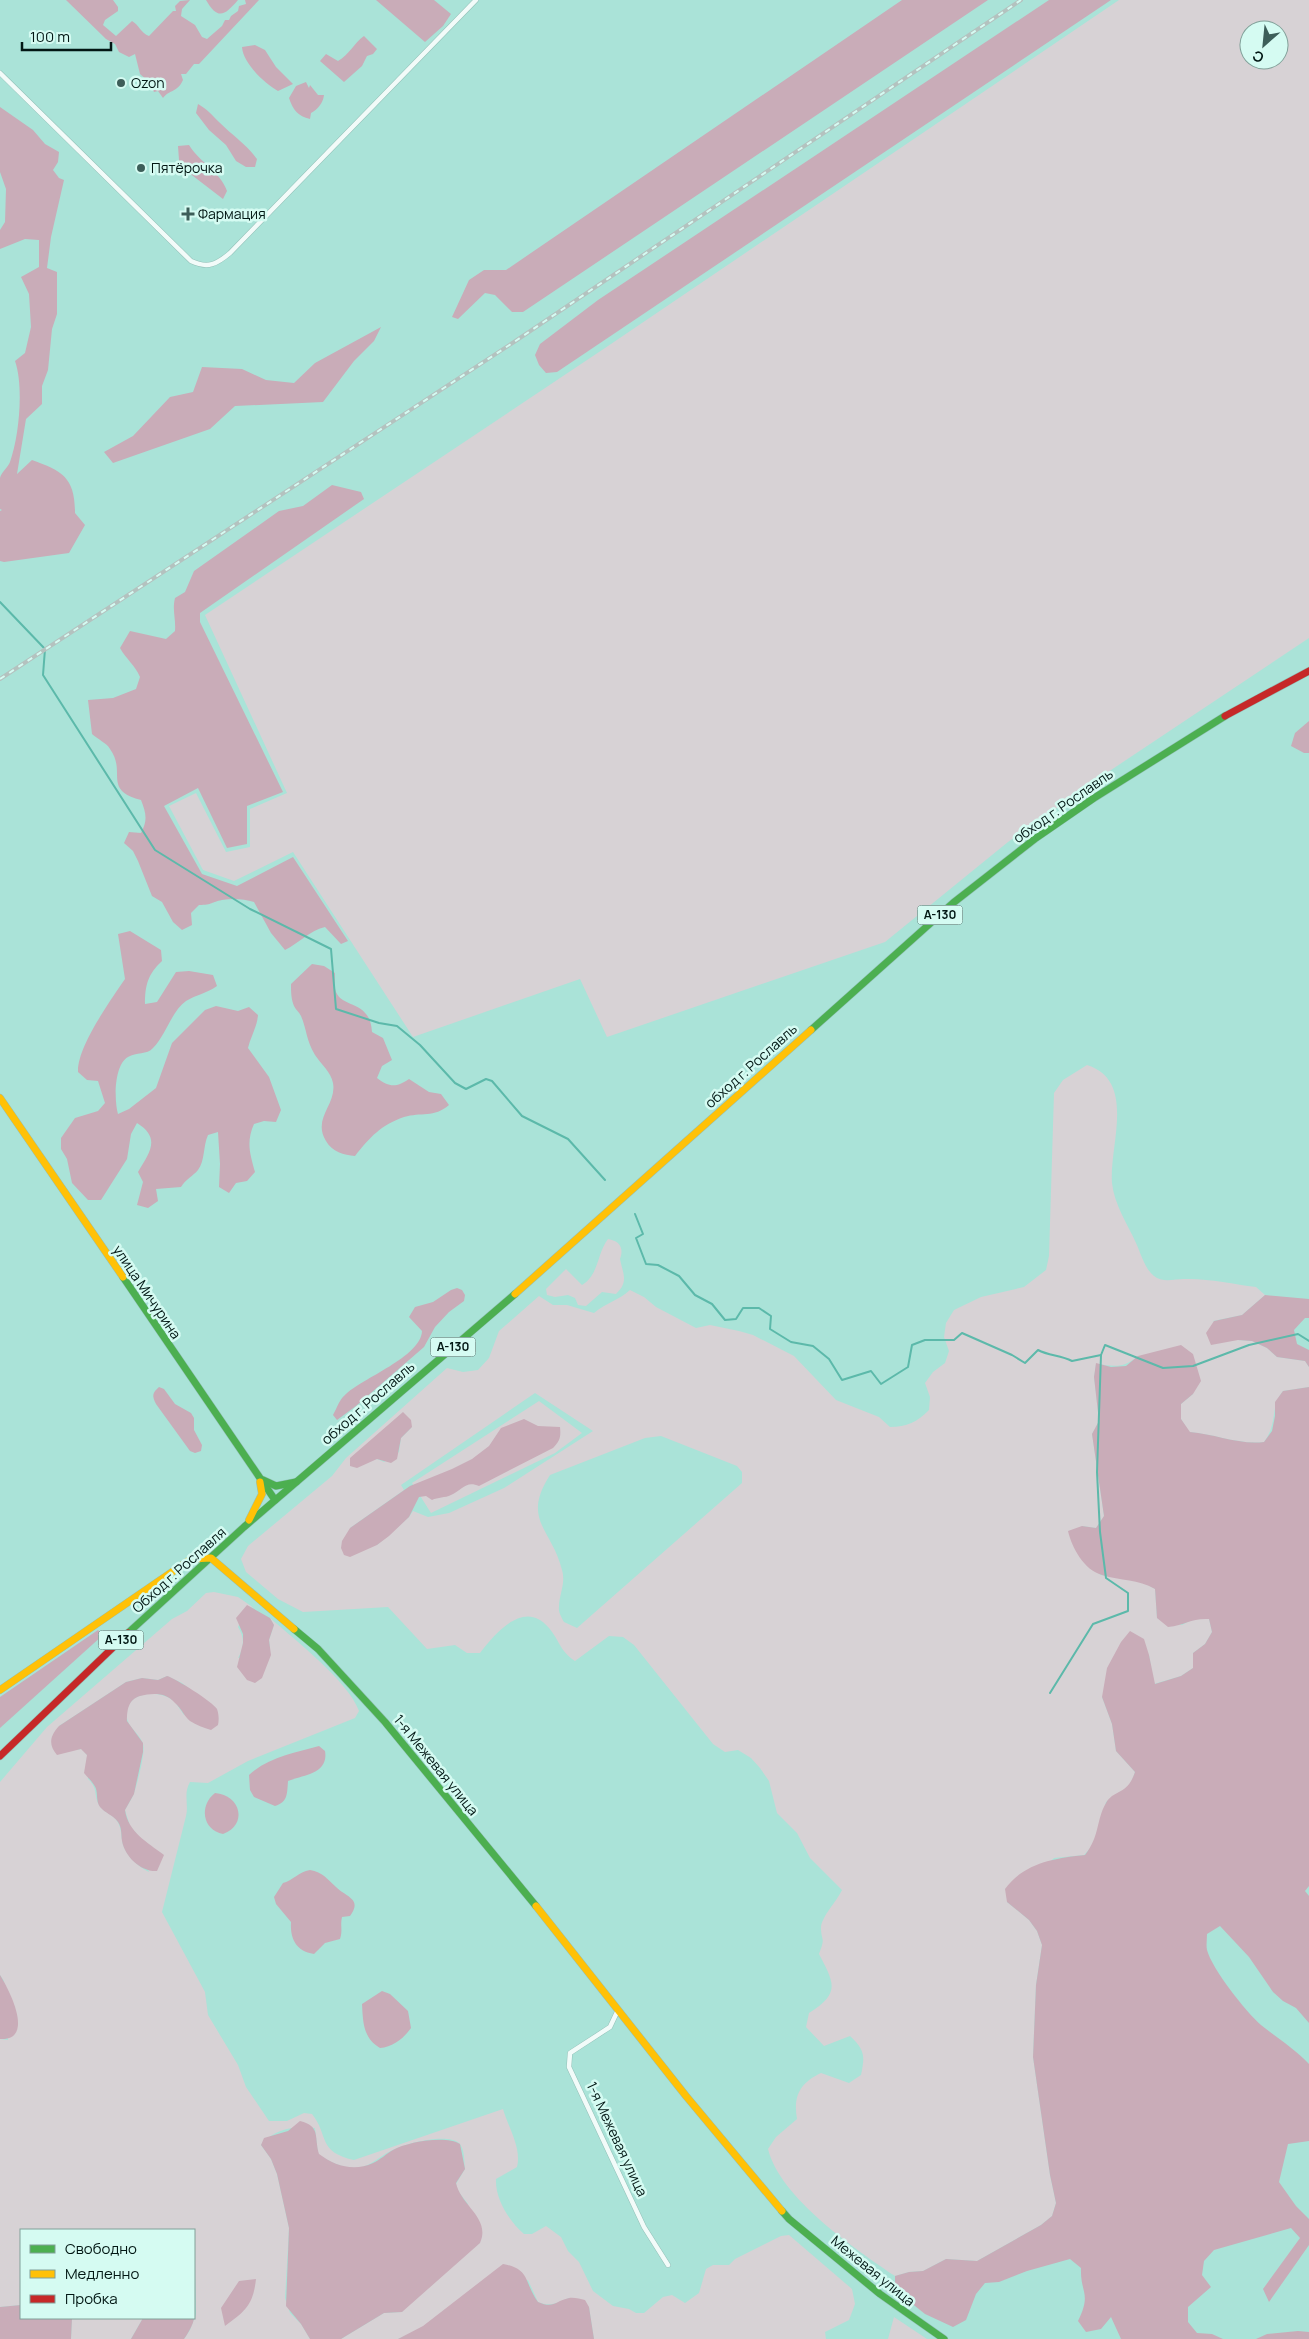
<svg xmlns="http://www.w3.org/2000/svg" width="1309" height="2339" viewBox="0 0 1309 2339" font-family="Manrope,sans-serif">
<rect width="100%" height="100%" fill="#aae3d8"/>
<g fill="#d7d2d5" fill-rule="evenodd">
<path d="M1119 0H1309V638L1114 768 1008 842 885 942 607 1037 580 979 413 1037 293 852 234 881 203 870 169 806 196 793 226 852 250 847V809L287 793 205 615 608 346ZM1249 30H1279V60H1249Z"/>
<path d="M1087 1065C1137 1081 1109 1145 1112 1183 1114 1204 1128 1225 1136 1243 1141 1254 1145 1269 1154 1276 1162 1283 1175 1279 1184 1279 1207 1278 1233 1284 1256 1287L1265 1295 1242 1315 1213 1321 1238 1340 1252 1341 1267 1348 1277 1357 1305 1361 1309 1367V1387L1283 1391C1269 1409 1279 1421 1264 1442 1239 1445 1215 1434 1189 1432L1181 1419V1404L1193 1394 1138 1356C1122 1369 1116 1366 1096 1364L1094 1377 1099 1421 1092 1434 1104 1516 1096 1528 1082 1526 1100 1575 1143 1582 1155 1589 1157 1618 1182 1625 1195 1618 1209 1619 1212 1632 1205 1644 1193 1653V1668L1181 1676 1154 1684 1149 1655 1102 1697 1112 1724 1116 1751 1135 1772 1130 1786 1106 1802 1094 1844 1084 1855 1054 1858 1007 1902 1029 1920 1037 1931 1042 1945 1036 1985 1033 2057 1050 2175 1056 2203 1052 2216 1041 2225 977 2261 946 2259 923 2271 909 2272 895 2276C855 2249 780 2198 768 2149L776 2137 797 2119C793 2096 800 2083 821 2073L849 2083 861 2075C865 2056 865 2050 850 2036L824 2046 806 2027 809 2013C841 1993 834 1983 819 1954 826 1936 821 1942 821 1927 822 1916 837 1901 842 1890L810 1858 797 1833 777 1813 769 1781 760 1768 751 1758 738 1750 725 1752 713 1744 634 1645 623 1637 609 1636 575 1661C559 1650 560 1641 549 1628 524 1598 495 1634 480 1653H467L455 1645 427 1649 388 1607 303 1612 278 1599 246 1572 241 1559 248 1546 332 1476 346 1458 447 1368 463 1372 478 1370 489 1358 499 1331 539 1296 553 1305H567L594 1313C606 1303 619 1300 630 1290L644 1297 656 1307 696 1328 710 1325 739 1331 753 1335 794 1356 836 1400 879 1417 890 1427C907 1427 917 1422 929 1410L930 1397 925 1383 933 1372 945 1363 949 1351 944 1337 946 1323 954 1310 981 1297 1024 1287 1046 1270 1049 1256 1054 1093 1063 1080ZM535 1393 593 1431 504 1488 449 1513 428 1517 413 1511 409 1517 377 1545 350 1528 404 1490 401 1485ZM412 1427 401 1438 399 1452 384 1462 377 1459 370 1461ZM661 1436 737 1466 742 1472V1483L577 1628 564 1622C562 1618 558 1612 559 1607 559 1594 566 1584 562 1570 552 1529 521 1520 550 1475L645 1438Z"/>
<path d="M608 1239C620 1241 624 1248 620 1259 623 1274 629 1282 616 1294L602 1292 586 1306 578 1305 575 1298 568 1295 555 1297 547 1295 546 1289 566 1269 582 1285C599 1275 597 1253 608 1239Z"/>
<path d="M539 1401 582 1433 555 1453 431 1513 412 1483Z"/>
<path d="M214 1592 238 1597 254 1608 247 1606 238 1627C245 1638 244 1647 238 1658L270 1647 269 1640 274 1625 270 1618C294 1639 349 1682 359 1711L355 1718 248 1761 208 1783 190 1782C183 1794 189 1804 186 1816 178 1848 170 1880 162 1912L205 1992 208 2015 238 2065 246 2087 269 2121H287L304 2113 312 2114C329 2135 317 2152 354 2160L503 2109C508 2127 522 2148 517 2167L496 2179C495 2199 509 2221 524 2234H532L546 2226 561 2237 568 2251 579 2262 593 2291 613 2306 629 2309 636 2313H644L663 2297 672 2295 685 2303 699 2293 706 2269 713 2265H729L735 2259 781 2236 789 2235 852 2289 855 2304 849 2320 825 2332 826 2339H594L589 2307 569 2298C557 2303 550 2307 538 2302L528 2280 398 2339H341L384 2313 402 2312 468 2204 458 2191 456 2184 465 2169C464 2161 465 2149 459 2143 447 2133 408 2143 395 2149 381 2154 374 2165 358 2168 344 2169 329 2162 318 2154L315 2128C294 2126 276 2128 261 2145L271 2159 277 2174 289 2228 285 2298 290 2313 301 2324 310 2339H184L190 2330 196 2314 194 2230H21V2305L0 2307V2039L8 2040 4 1981 0 1975V1782L47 1727 172 1619 187 1611 206 1593ZM167 1676 182 1683 195 1693 184 1715C181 1711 178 1706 175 1702 162 1690 131 1690 127 1710 124 1727 139 1731 143 1744 146 1751 137 1785 134 1793 132 1799 128 1804 125 1810L130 1826 136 1833 149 1872C137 1866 124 1854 122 1840 121 1833 121 1827 117 1821 113 1814 104 1813 100 1806 93 1797 99 1789 88 1779L87 1755 82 1749 73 1750 59 1726 126 1682 142 1678 158 1680Z"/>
<path d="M894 2317 927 2339H888Z"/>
<path d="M72 2318H143L131 2339H71Z"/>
</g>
<g fill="#c9acb8">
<path d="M66 0H113L118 7V11L105 20 103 25 116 36 132 21C139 25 141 33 149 36L173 11H176L175 6 180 1 190 0 182 9 181 16 195 25 202 37 207 39 222 26 225 20H229L231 16 238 11 239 6 246 4 245 0H259L199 64H194L186 74H181L183 80C177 93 170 89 163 98L158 91 154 92 149 82 140 74 135 54 129 57 119 52 115 44 106 39Z"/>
<path d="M206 0H238C225 15 218 21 206 0Z"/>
<path d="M376 0H434L451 14 443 26 425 42Z"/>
<path d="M902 0H988L523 312H512L495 295 485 293 458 319 452 317 469 280 484 270H506Z"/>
<path d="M1049 0H1111L557 372 546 373 539 365 535 355 540 344 598 300Z"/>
<path d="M364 36 377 49 373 54 367 56 362 66 344 82 320 61 326 54 338 61C349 55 354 43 364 36Z"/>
<path d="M255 45 265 50 276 67 293 84 278 91C264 83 243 63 242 47Z"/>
<path d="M306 82 309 88 310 85 318 95H324C323 103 318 109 311 113L310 119C298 116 293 110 289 98L296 86Z"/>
<path d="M198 104C207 109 212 115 219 122 232 135 246 144 257 159L255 167H246L236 161 226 145 209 130 196 113Z"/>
<path d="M0 107 33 130 45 144 59 152 58 162 53 170 59 178 64 180 51 237 47 268 57 272V314L52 329 48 370 42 386V404L26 419 17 474 32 460C63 471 75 478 75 513L85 525 69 553 4 562 0 561V511L2 510 0 509C0 500 0 487 0 478 1 473 8 467 10 462 19 437 24 387 15 361L25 353 31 327 29 294 21 277 39 267V240L25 239 0 249V230L5 222 6 189 0 172Z"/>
<path d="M189 145C199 162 220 171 227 191L223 199 184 169 179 160 178 146Z"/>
<path d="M381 327 374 341 354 361 323 402 235 406 210 429 113 463 104 452 133 436 170 397 193 392 202 367 242 369 266 380 294 383 315 363Z"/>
<path d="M332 485 361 492 364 499 200 613V622L283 792 247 806V844L227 848 198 788 164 806 202 874 237 886 293 857 348 941 341 944 325 927C309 931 299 943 285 950L271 933 254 902C244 899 233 898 222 900 211 902 213 905 199 905L191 913 192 925 182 930 173 922 162 902 152 896 138 861 133 851 124 843 129 832 141 833C148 820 146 813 141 800 102 790 127 772 110 749 107 743 97 739 92 734L88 700 113 698 136 689 140 677C135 665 126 659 120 648L130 631 166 639 175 631C176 619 172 610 175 598L185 592 194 571 279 511 303 506Z"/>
<path d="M1309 721V753H1304L1291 746 1295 733Z"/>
<path d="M130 931 161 950 162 961C148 974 145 985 145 1004L157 1002 176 972 189 971 213 975 217 986C207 993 196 995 186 1001 171 1012 166 1035 153 1048 147 1055 136 1052 128 1057 114 1065 114 1100 118 1114L129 1109 156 1088 172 1043 205 1010 216 1006 238 1011 249 1007 258 1015C257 1027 251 1036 248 1048L269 1077 281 1110 276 1122 264 1121 254 1124C246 1142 250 1154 255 1172L247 1181 236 1183 229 1193 219 1187 220 1164 218 1132 208 1135C203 1146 205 1161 198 1170 193 1176 186 1179 181 1187L156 1189 158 1201 148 1208 137 1205 143 1182 138 1172C150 1152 161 1138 137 1123L131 1134 127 1159 101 1200H88L72 1183 67 1159 61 1149V1138L75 1118 98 1111 105 1103 98 1081 87 1080 78 1072C77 1047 110 1001 125 979L118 934Z"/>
<path d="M312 964 324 966 335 973C335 978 334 984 335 989 340 1010 370 998 372 1032L383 1038 392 1060 382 1066 377 1078C389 1087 396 1088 409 1079L429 1092 441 1094 449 1105C434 1118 421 1112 404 1117 381 1125 370 1137 355 1156 344 1155 332 1152 326 1141 312 1118 337 1105 333 1083 331 1072 321 1064 315 1055 306 1040 307 1030 301 1016 299 1012 296 1010 294 1006 291 999 291 991 291 984Z"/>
<path d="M457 1288 462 1290 465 1295 464 1301 449 1312 435 1327 424 1347 356 1406 337 1420 333 1415C337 1408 339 1400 345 1395 362 1378 421 1357 422 1331L409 1317 415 1307 433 1302 451 1290Z"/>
<path d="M1265 1295 1309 1299V1318H1305L1294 1330 1297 1344 1309 1350V1367L1305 1361 1277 1357 1267 1348 1252 1341 1238 1340 1211 1345 1206 1333 1214 1321 1242 1315Z"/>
<path d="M1181 1345 1193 1354 1201 1381 1193 1394 1181 1404V1419L1190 1432C1215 1434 1239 1445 1264 1442L1272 1431 1275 1416V1402L1283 1391 1309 1387V1886L1305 1891 1309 1896V2023L1296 2008 1283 2001 1273 1992 1249 1957 1220 1926 1207 1934C1207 1939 1206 1945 1207 1950 1212 1969 1246 2012 1261 2025 1277 2038 1295 2049 1309 2064V2141L1288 2144 1279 2182 1296 2206 1309 2219V2245L1269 2302 1263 2289 1300 2238 1291 2228 1214 2250 1204 2261 1202 2275 1211 2287 1188 2307V2322L1197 2333 1212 2334 1223 2339H1121L1111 2317 1101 2329 1086 2332 1078 2321C1092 2293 1080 2293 1081 2268L1070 2259 1027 2271 999 2282 985 2283 976 2294 966 2320 953 2327 925 2314 895 2290V2276L909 2272 923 2271 946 2259 977 2261 1041 2225 1052 2216 1056 2203 1050 2175 1033 2057 1036 1985 1042 1945 1037 1931 1029 1920 1007 1902 1005 1889C1024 1863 1055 1858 1085 1855 1100 1836 1096 1820 1106 1803 1114 1789 1127 1796 1135 1772L1116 1751 1112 1724 1102 1697 1107 1668 1121 1642 1130 1631 1144 1639 1149 1655 1155 1684 1181 1676 1193 1668V1653L1205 1644 1212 1632 1209 1619C1191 1618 1186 1625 1168 1627L1157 1618 1155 1589C1138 1579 1121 1581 1102 1575 1084 1570 1072 1548 1068 1531L1082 1526 1096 1528 1104 1516 1092 1434 1099 1421 1094 1377 1096 1363 1111 1367 1126 1366 1138 1356Z"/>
<path d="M159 1387 164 1389 175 1404 191 1413 194 1418V1430L202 1445 201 1451 195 1453 190 1451 156 1404C152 1396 152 1393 159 1387Z"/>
<path d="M403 1412 411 1420 412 1427 401 1438 397 1459 391 1463 377 1459 357 1468 350 1466V1458Z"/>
<path d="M524 1419 538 1426 560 1427C561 1437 560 1441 553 1448L479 1486C466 1480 462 1490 451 1495 445 1498 438 1497 432 1500L426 1496 419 1497 409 1517 389 1536 377 1545 350 1557 344 1555 341 1548 342 1541 350 1528 410 1486 452 1469 472 1459 489 1446 501 1428Z"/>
<path d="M247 1605 270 1618 274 1625 269 1640 271 1655 262 1678 255 1683 247 1680 237 1667 243 1643V1634L236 1618Z"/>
<path d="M98 1630 103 1635 0 1728V1697Z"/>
<path d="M167 1676C175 1678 213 1702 217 1709 219 1715 219 1720 218 1725L211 1730C204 1728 196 1725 190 1721 184 1716 181 1708 175 1703 166 1692 152 1693 140 1696 128 1700 127 1710 127 1721L143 1743V1752L134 1794 125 1810C128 1832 147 1842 164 1855L157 1871C141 1872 125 1857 122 1841 121 1834 122 1828 118 1822 113 1815 105 1813 100 1807 95 1800 99 1791 94 1785 91 1780 87 1777 84 1773L87 1755 81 1749 57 1755C48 1744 50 1736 59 1726L126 1682 142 1678 158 1680Z"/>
<path d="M319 1746 325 1751C329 1774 303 1775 288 1781 287 1794 288 1802 275 1806L254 1797 250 1790 249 1775C268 1757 295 1753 319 1746Z"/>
<path d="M215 1793C241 1795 248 1825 223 1834 202 1830 199 1805 215 1793Z"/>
<path d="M310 1870C323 1872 327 1879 336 1887 346 1897 363 1899 350 1916L342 1917C340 1925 343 1931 340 1939L325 1943 314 1954C296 1951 290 1939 291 1922L276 1904 274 1897 283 1883C294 1880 298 1872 310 1870Z"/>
<path d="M0 1975C10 1991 35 2041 0 2039Z"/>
<path d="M382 1991 390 1994 408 2011 411 2028C404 2038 393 2047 380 2048 363 2038 363 2022 362 2004Z"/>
<path d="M300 2121C321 2126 314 2137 319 2154 335 2166 354 2172 373 2163 380 2160 386 2154 393 2150 407 2142 446 2135 460 2144L465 2169 456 2183C461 2206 491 2218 480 2243L402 2312 384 2313 341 2339H310L301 2324 286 2306 289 2228 277 2174 271 2159 261 2145 264 2138 288 2131Z"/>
<path d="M503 2264C531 2269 524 2283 538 2302 554 2309 555 2301 569 2298 574 2297 580 2299 585 2300L589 2307 594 2339H398L423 2326Z"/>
<path d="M256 2279C253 2306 245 2311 225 2326L221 2308 239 2281Z"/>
<path d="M21 2305V2318H72L71 2339H0V2307Z"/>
<path d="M194 2306C197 2318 191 2329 184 2339H131L143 2318H194Z"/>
<path d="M1298 2331 1309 2332V2339H1256L1267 2334Z"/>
</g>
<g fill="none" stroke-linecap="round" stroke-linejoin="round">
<g stroke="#5cb9aa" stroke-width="2">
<path d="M0 602 45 649 43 675 155 850 250 909 331 949 336 1009 379 1023 397 1026 420 1045 455 1083 466 1089 486 1079 492 1081 522 1116 568 1139 605 1180"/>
<path d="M635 1214 643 1234 636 1238 646 1264 658 1265 679 1276 695 1295 712 1304 725 1320 736 1319 743 1308H759L771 1316 770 1329 791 1342 813 1346 829 1359 842 1380 871 1371 881 1384 908 1367 912 1345 925 1340H954L962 1333 1012 1355 1025 1363 1038 1350C1049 1356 1060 1355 1072 1361L1101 1355 1105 1345 1163 1368 1193 1366 1249 1345 1298 1334 1309 1341"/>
<path d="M1050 1693 1093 1624 1128 1611V1593L1106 1578 1100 1532 1097 1472 1101 1355"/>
</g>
<defs>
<g id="street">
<path d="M0 73 191 261C208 269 217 264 230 253L476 0"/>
<path d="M618 2010 610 2027 570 2053 569 2067 644 2227 668 2265"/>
</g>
<g id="fast">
<path d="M811 1030 953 903 1036 838 1094 798 1225 716"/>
<path d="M123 1277 275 1500"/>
<path d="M263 1480 276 1486 296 1482"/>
<path d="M294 1629 318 1649 385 1722 536 1906"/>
<path d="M128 1633 244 1527 515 1294"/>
<path d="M782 2211 789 2219 880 2294 944 2339"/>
</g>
<g id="slow">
<path d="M0 1098 123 1277"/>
<path d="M515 1294 811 1030"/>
<path d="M249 1520 262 1494 260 1482"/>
<path d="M0 1690 191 1559 211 1558 294 1629"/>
<path d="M536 1906 686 2096 782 2211"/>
</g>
<g id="jam">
<path d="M1225 716 1309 671"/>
<path d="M0 1756 128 1633"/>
</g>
</defs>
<use href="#street" stroke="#93c0b8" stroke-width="5.5"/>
<use href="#fast" stroke="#93c0b8" stroke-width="8"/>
<use href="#slow" stroke="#93c0b8" stroke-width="8"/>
<use href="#jam" stroke="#93c0b8" stroke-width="8"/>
<use href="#street" stroke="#f2fbf9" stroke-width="4.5"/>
<use href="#fast" stroke="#4caf50" stroke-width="7"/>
<use href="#slow" stroke="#ffc107" stroke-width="7"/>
<use href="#jam" stroke="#c62828" stroke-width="7"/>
<defs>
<path id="rail" d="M0 679 514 342 1021 0"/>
</defs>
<use href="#rail" stroke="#b4c2bf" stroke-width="4"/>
<use href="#rail" stroke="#d5fbf2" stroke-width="2" stroke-dasharray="5.5" stroke-linecap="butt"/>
</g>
<g fill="#3d5e59" stroke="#d5fbf2" stroke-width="2">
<circle cx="121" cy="83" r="5"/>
<circle cx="141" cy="168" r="5"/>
<path d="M185.5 206.5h5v5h5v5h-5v5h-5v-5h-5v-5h5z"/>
</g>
<g text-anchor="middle" stroke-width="5" stroke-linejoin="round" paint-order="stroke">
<g fill="#d5fbf2" stroke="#415b57" stroke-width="1">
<rect x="917.5" y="905.5" width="45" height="19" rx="4"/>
<rect x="430.5" y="1337.5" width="45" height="19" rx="4"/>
<rect x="98.5" y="1630.5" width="45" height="19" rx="4"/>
</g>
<g font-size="12" font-weight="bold" fill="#021714">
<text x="940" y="919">А-130</text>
<text x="453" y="1351">А-130</text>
<text x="121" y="1644">А-130</text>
</g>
<g font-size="14" fill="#021714" stroke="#d5fbf2" text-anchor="start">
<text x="131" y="88">Ozon</text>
<text x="151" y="173">Пятёрочка</text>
<text x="198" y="219">Фармация</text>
</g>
<g font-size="14" fill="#021714" stroke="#d5fbf2">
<text transform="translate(1063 806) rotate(-35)" y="5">обход г. Рославль</text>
<text transform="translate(751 1066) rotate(-42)" y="5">обход г. Рославль</text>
<text transform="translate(147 1292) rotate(56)" y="5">улица Мичурина</text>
<text transform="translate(368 1403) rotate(-41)" y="5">обход г. Рославль</text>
<text transform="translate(179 1570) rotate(-42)" y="5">Обход г. Рославля</text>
<text transform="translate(436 1765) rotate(51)" y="5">1-я Межевая улица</text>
<text transform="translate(617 2139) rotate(65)" y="5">1-я Межевая улица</text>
<text transform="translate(873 2271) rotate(39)" y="5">Межевая улица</text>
</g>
</g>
<rect x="20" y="2229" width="175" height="90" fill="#d5fbf2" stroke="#81a099"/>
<rect x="30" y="2245" width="25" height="8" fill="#4caf50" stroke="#81a099"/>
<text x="65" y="2254" font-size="15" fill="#021714">Свободно</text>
<rect x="30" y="2270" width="25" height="8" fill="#ffc107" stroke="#81a099"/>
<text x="65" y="2279" font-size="15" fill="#021714">Медленно</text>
<rect x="30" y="2295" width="25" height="8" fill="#c62828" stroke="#81a099"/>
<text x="65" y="2304" font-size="15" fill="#021714">Пробка</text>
<g transform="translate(1264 45) rotate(207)"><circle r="24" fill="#d5fbf2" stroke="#81a099"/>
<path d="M0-4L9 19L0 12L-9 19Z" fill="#3d5e59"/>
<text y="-8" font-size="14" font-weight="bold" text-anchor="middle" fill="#021714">С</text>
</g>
<path d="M22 42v8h89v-8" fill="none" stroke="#021714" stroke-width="2.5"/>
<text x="30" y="42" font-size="15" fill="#021714" stroke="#d5fbf2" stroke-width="4" paint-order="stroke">100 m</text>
</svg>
